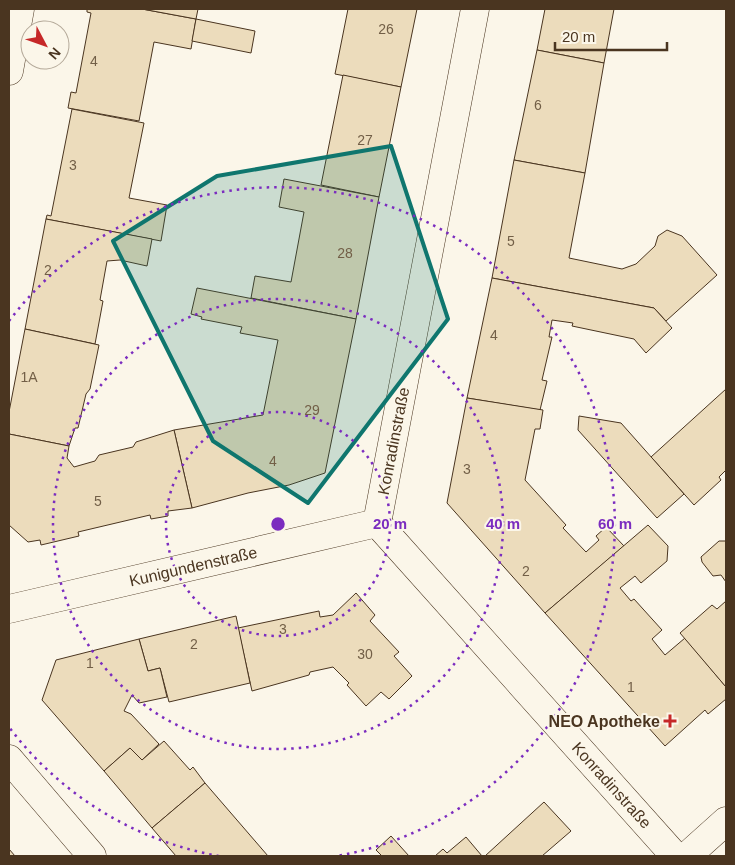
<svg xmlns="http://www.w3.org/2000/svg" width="735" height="865" viewBox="0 0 735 865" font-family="Helvetica,sans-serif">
<rect width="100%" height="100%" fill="#fbf6e9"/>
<g fill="#ecdcbc" stroke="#4a3520">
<path d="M87 9H142L196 19 191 49 154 42 139 121 68 108 71 92 76 93 91 13 87 12Z"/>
<path d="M142 9H198L196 19Z"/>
<path d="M348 9H417L401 87 335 74Z"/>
<path d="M545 9H614L604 63 537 50Z"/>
<path d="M196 19 255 31 251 53 192 41Z"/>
<path d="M537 50 604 63 585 173 514 160Z"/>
<path d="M343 75 401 87 379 197 321 185Z"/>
<path d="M72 109 144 123 129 198 167 205 161 241 46 219 47 215 51 216Z"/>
<path d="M514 160 585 173 569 258 622 269 636 264 655 246 658 236 667 230 682 236 717 275 666 321 654 308 492 278Z"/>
<path d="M284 179 379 197 356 319 251 298 255 276 291 282 304 212 279 207Z"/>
<path d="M46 219 152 239 147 266 120 260 107 261 100 300 103 301 95 344 25 329Z"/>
<path d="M492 278 654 308 672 328 646 353 634 339 572 326 573 323 552 320 549 337H552L542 380 547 381 540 410 467 398Z"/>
<path d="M197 288 356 319 325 473 289 485 248 493 192 508 174 430 263 415 278 340 240 333 242 327 201 319 202 317 191 314Z"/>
<path d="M25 329 99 345 90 389 86 394 78 428H75L69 446 9 434V412Z"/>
<path d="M726 389V470L719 477 721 480 694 505 651 457Z"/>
<path d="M467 398 543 410 540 429H535L525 480 566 525 563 528 586 552 599 540 596 536 606 527 624 546 545 613 447 503Z"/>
<path d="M579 416 621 423 684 494 657 518 578 430Z"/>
<path d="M174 430 192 508 168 511V516L151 519 150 515 78 532 79 536 41 545 40 540 28 542 9 525V434L69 446 67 458 74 467 95 461 99 455 133 447 136 442Z"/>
<path d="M648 525 668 546 667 561 641 583 635 576 620 588 631 601 634 599 662 630 652 639 665 655 685 638 726 687V699L708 714 705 710 665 746 545 613Z"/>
<path d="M719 541H726V582L721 575 713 576 702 562 701 557Z"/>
<path d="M356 593 375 615 370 621 399 652 394 656 412 676 389 699 381 692 366 706 347 685 349 683 333 667 310 672 309 675 252 691 238 628 319 611 320 617 333 615Z"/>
<path d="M726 601V687L680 633 712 605 717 609Z"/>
<path d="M236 616 250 683 169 702 160 668 148 671 139 639Z"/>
<path d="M139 639 148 671 160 668 167 697 139 703 132 695 124 711 131 714 159 744 142 760 130 748 104 771 42 700 56 660Z"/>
<path d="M164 741 190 770 193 767 205 783 152 828 104 771 130 748 142 760Z"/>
<path d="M205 783 268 856H176L152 828Z"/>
<path d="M544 802 571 831 542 856H485Z"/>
<path d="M391 836 409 856H382L376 850Z"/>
<path d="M466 837 482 856H435L443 849 447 853Z"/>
<path d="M9 849 15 856H9Z"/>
</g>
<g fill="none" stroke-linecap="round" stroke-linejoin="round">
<defs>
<g id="minor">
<path d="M9 71 20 9"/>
<path d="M377 523 475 9"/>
<path d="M377 523 675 856"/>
<path d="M9 609 377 523"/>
<path d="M9 759 92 856"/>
</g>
<path id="major" d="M687 856 726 821"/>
</defs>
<use href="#minor" stroke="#4a3520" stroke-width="29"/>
<use href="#major" stroke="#4a3520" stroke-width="29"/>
<use href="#minor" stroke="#fbf6e9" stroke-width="28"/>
<use href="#major" stroke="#fbf6e9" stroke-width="28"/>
</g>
<path fill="#0f766e" fill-opacity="0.2" stroke="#0f766e" stroke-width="4" stroke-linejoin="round" d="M391 146 448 319 308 503 213 441 113 241 217 176Z"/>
<g fill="none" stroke="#7b2cbf" stroke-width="2.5" stroke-dasharray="2.5 5">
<circle cx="278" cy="524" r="112"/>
<circle cx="278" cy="524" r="225"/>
<path d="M219 856A337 337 0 0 1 9 727M9 321A337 337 0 1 1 337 856"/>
</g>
<path fill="#c62828" stroke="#fbf6e9" stroke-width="2" d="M667.5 713.5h5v5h5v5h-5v5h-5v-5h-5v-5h5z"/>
<g text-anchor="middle" stroke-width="4" stroke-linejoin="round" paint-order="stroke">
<g font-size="14" fill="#725f47">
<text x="386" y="34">26</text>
<text x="94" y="66">4</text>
<text x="538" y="110">6</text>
<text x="365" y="145">27</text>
<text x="73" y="170">3</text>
<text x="511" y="246">5</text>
<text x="345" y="258">28</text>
<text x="48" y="275">2</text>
<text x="494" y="340">4</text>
<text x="29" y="382">1A</text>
<text x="312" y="415">29</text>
<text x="273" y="466">4</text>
<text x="467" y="474">3</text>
<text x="98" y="506">5</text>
<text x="526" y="576">2</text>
<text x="283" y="634">3</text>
<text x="194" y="649">2</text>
<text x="365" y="659">30</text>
<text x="90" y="668">1</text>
<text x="631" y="692">1</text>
</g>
<g font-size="16" fill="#4a3520" stroke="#fbf6e9">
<text transform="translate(393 441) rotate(-79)" y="6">Konradinstraße</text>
<text transform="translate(193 566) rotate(-13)" y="6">Kunigundenstraße</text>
<text transform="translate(612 785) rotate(48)" y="6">Konradinstraße</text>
</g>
<g font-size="16" font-weight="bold" fill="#4a3520" stroke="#fbf6e9" text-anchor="end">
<text x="660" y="727">NEO Apotheke</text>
</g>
</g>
<circle cx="278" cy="524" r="8" fill="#7b2cbf" stroke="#fbf6e9" stroke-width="2.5"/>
<g font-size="15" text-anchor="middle" font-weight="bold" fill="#7b2cbf" stroke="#fbf6e9" stroke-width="4" stroke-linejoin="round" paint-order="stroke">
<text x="390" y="529">20 m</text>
<text x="503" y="529">40 m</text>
<text x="615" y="529">60 m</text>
</g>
<rect width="735" height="865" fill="none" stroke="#4a3520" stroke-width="20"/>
<g transform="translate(45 45) rotate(131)"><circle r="24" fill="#fbf6e9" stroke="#b4a999"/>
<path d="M0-4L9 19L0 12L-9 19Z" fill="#c62828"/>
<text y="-8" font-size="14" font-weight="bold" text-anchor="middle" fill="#4a3520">N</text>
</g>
<path d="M555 42v8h112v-8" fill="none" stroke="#4a3520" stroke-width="2.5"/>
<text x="562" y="42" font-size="15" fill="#4a3520" stroke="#fbf6e9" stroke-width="4" paint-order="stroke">20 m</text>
</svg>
